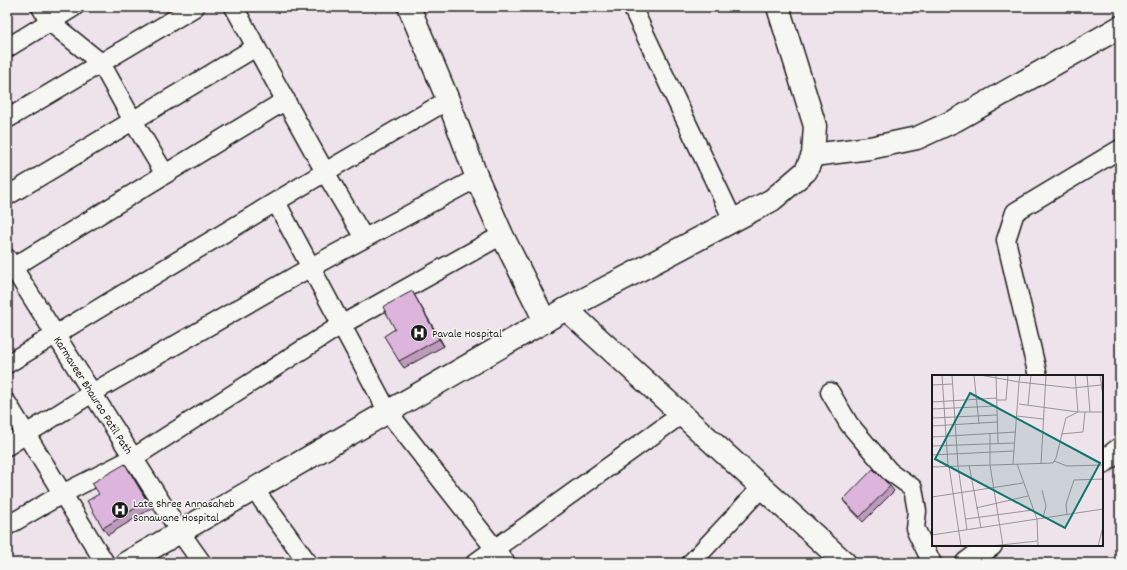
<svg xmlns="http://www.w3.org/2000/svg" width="1127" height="570" viewBox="0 0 1127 570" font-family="Dekko,sans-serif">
<rect width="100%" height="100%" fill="#eee2eb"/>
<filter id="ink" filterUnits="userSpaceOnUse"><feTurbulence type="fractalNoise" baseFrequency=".025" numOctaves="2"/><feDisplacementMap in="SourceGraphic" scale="8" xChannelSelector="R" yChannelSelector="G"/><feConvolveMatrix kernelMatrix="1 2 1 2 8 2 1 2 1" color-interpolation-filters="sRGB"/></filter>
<g filter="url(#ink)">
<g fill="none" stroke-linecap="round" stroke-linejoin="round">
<defs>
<g id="minor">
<path d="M41 7 50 22 101 63 133 121 165 174"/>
<path d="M234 7 325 172 364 238"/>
<path d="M632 7 733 220"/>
<path d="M7 48 74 7"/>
<path d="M7 119 195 7"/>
<path d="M7 196 256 47"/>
<path d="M276 202 388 412 506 563"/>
<path id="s1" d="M7 258 180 532 202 563"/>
<path d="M7 271 286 100"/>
<path d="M7 364 325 172 448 100"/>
<path d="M1038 376 1006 240 1015 212 1120 149"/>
<path d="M830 392 849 424 889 471 913 488 917 511 915 528 932 563"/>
<path d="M7 403 105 563"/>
<path d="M7 446 92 393 311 267 477 178"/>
<path d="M254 489 308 563"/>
<path d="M7 526 62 494 133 458 341 325 502 235"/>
<path d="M475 563 682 414"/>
<path d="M691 563 762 487"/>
</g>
<g id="tertiary">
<path d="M409 7 448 100 477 178 502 235 545 321"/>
<path d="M813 155 870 148 917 138 956 120 1120 27"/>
<path d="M1102 463 1120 449"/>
<path d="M967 563 991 545"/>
</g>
<g id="trunk">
<path d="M566 309 845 563"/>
<path d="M126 563 566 309 772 200 806 171 813 155 815 126 778 7"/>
</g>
</defs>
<use href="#minor" stroke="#1c1c1c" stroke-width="21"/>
<use href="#tertiary" stroke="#1c1c1c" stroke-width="25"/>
<use href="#trunk" stroke="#1c1c1c" stroke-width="25"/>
<use href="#minor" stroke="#f6f6f2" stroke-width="18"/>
<use href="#tertiary" stroke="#f6f6f2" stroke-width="22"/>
<use href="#trunk" stroke="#f6f6f2" stroke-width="22"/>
</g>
<g fill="#bd9bbd" stroke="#1c1c1c">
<path d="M416 298 444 346 404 368 399 361 395 329Z"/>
<path d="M125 464 129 470 152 508 108 535 103 528 99 494Z"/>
<path d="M890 486 894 491 863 522 846 504 843 500Z"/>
</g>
<g fill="#9a7e9a" stroke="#1c1c1c">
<path d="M412 291 416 298 444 346 439 339Z"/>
<path d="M125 464 129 470 152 508 147 501Z"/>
</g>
<g fill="#dcb4dc" stroke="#1c1c1c">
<path d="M412 291 439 339 399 361 384 336 395 329 383 307Z"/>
<path d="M125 464 147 501 103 528 87 501 99 494 92 483Z"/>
<path d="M873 469 890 486 860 517 843 500Z"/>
</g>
</g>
<defs>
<symbol id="hospital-disc" viewBox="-11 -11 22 22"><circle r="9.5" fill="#1c1c1c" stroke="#f6f6f2"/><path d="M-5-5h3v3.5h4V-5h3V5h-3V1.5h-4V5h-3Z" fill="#fff"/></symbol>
</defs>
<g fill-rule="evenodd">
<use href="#hospital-disc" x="409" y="323" width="20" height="20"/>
<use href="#hospital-disc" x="110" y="500" width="20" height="20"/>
</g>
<g text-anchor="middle" stroke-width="3" stroke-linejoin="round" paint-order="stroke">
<g font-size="12" fill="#1c1c1c" stroke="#f6f6f2" text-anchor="start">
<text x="432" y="337">Pavale Hospital</text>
<text x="133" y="507">Late Shree Annasaheb<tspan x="133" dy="14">Sonawane Hospital</tspan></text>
</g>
<g font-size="12" fill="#1c1c1c" stroke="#f6f6f2">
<text dy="4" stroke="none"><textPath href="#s1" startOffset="162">Karmaveer Bhaurao Patil Path</textPath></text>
</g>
</g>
<g transform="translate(932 375)">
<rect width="171" height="171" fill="#eee2eb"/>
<path fill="none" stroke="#9a9398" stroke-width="1" d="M10 0 16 91M20 0 26 91 35 155M42 0 47 49M48 0 87 7 88 0M64 0 66 68M155 0 158 37M168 0 171 22M0 10 20 9M65 25H74L76 0M0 27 65 23M87 29 146 37 143 0M96 30 99 0M0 34 65 31M85 41 111 44M0 43 65 40M171 45V58M0 51 65 47M58 59V90L71 171M129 59 151 57 153 37M0 62 84 57M0 71 82 68M0 80 82 76M122 86 135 91 171 90M81 89 87 7 141 13 169 10M85 89 105 144 106 171M109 89 114 0M37 90 49 153M17 91 29 171M0 92 121 88 124 83 134 43 146 37H171M110 115 114 131 111 143M0 122 91 108M44 133 96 121M135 140 134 129 142 105 171 104M34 144 101 135M0 160 171 134M60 171 105 166M166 171 171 152"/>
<path fill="#0f766e" fill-opacity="0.15" stroke="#0f766e" stroke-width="2" d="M38 18 168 88 133 153 3 84Z"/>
<rect width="171" height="171" fill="none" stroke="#1c1c1c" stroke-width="2"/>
</g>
<rect width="1127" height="570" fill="none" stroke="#f6f6f2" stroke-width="24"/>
<rect x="12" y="12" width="1103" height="546" fill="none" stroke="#1c1c1c" stroke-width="1.5" filter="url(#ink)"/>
</svg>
